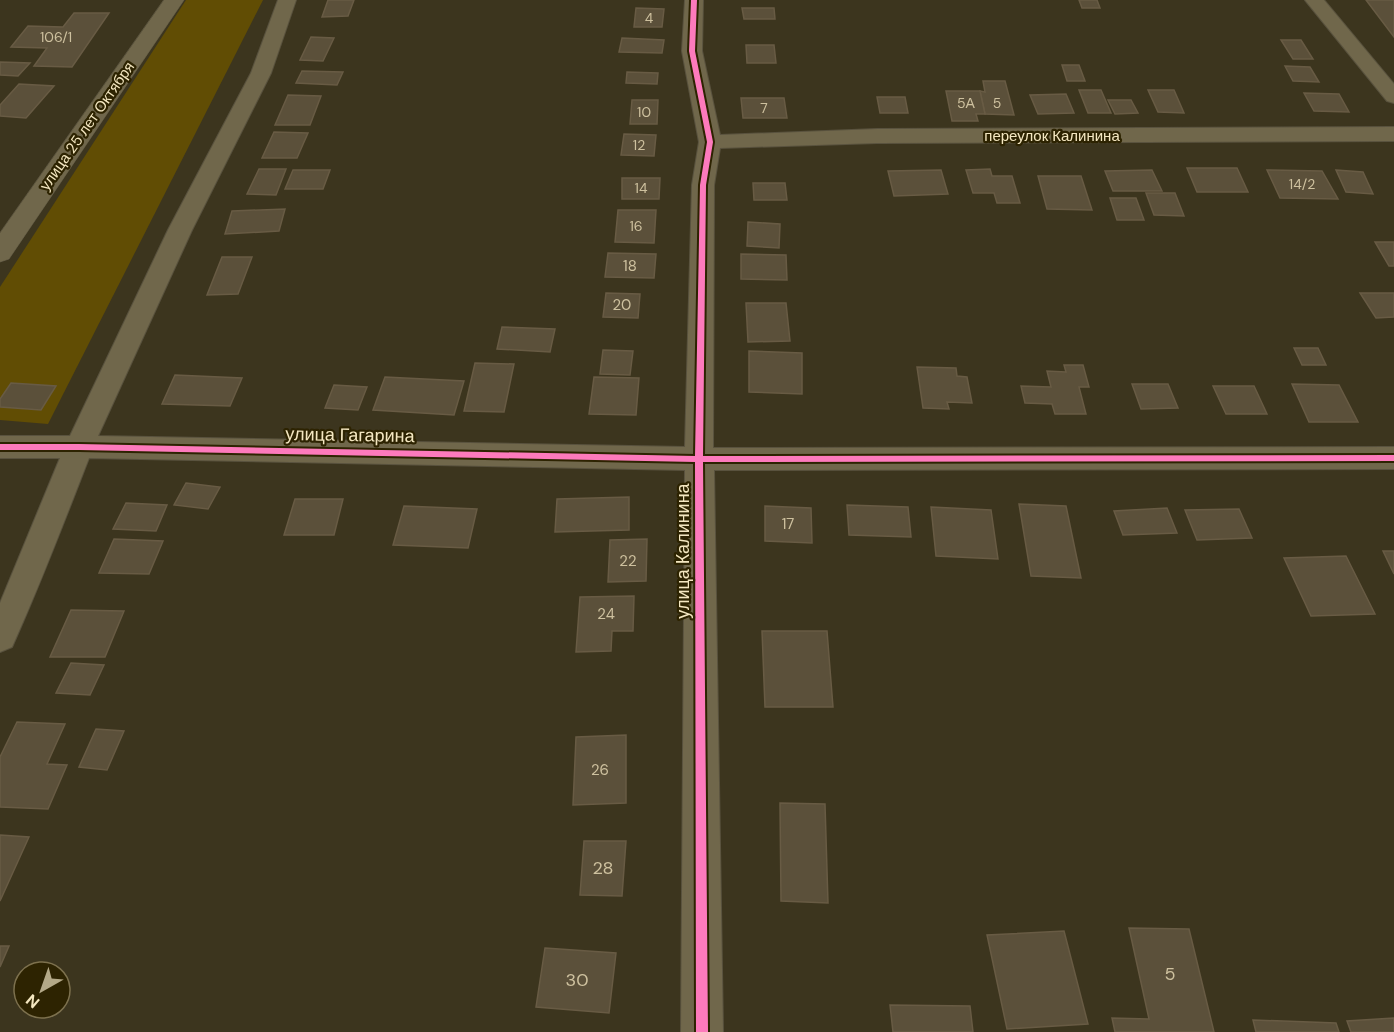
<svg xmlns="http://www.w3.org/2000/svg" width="1394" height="1032" viewBox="0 0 1394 1032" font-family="'DM Sans',sans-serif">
<rect width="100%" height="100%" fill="#3c351e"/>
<path fill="#614d04" d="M186 0H263L48 424 0 420V287Z"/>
<g fill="#5b503a" stroke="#685b44" stroke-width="1.5">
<path d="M328 0H354L348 16 322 17Z"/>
<path d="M1079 0H1097L1100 8H1082Z"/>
<path d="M1366 0H1394V37Z"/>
<path d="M636 8 664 9 662 27H634Z"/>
<path d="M742 8H774L775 19H744Z"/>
<path d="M74 13H109L72 67 34 66 47 48 11 47 28 26 63 27Z"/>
<path d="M311 37 334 38 323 61 300 60Z"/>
<path d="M622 38 664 40 662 53 619 52Z"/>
<path d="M1281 40H1301L1313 59H1293Z"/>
<path d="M746 45H774L776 63H747Z"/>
<path d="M0 62 30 63 18 76 0 75Z"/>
<path d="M1062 65H1079L1085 81H1067Z"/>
<path d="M1285 66 1310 67 1319 82 1293 81Z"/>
<path d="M302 71 343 72 337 85 296 83Z"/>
<path d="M627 72 658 73 657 84 626 83Z"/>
<path d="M983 81H1005L1014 115 985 114 980 91 985 92Z"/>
<path d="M19 84 54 86 26 118 0 116V105Z"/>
<path d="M1079 90H1101L1111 113H1088Z"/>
<path d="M1148 90H1174L1184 113 1158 112Z"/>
<path d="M946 91H980L985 114H976L978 121H952Z"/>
<path d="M1304 93 1339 94 1349 112 1314 111Z"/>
<path d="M1066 94 1074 113 1038 114 1030 95Z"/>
<path d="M288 95 321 96 310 125H275Z"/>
<path d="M877 97H905L908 113H880Z"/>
<path d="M741 98H784L787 118H743Z"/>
<path d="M632 100H658L657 124H630Z"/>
<path d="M1108 100H1131L1138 113 1115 114Z"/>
<path d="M274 132 308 133 297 158H262Z"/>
<path d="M624 134 656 135 654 156 621 155Z"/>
<path d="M1187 168H1237L1248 192H1197Z"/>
<path d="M259 169H286L276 195 247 194Z"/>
<path d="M990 169 992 176H1012L1020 203H997L994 193H973L966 170Z"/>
<path d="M293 170H330L323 189H285Z"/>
<path d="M941 170 948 194 894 196 888 171Z"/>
<path d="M1152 170 1162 191H1113L1105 171Z"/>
<path d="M1267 170 1322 171 1338 199 1280 198Z"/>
<path d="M1336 170 1363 172 1373 194 1346 192Z"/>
<path d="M1038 176H1081L1092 210 1047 209Z"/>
<path d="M622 178H660L659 199H622Z"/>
<path d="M753 183H785L787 200H754Z"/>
<path d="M1146 193H1175L1184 216 1154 215Z"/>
<path d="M1110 198H1136L1144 220H1117Z"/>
<path d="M285 209 279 231 225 234 232 211Z"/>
<path d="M618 210H656L654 243 615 242Z"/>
<path d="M748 222 780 224 779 248 747 246Z"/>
<path d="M1375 242H1394V266H1389Z"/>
<path d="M608 253 656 254 654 278 605 277Z"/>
<path d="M741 254 786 255 787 280 741 279Z"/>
<path d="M222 257H252L238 294 207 295Z"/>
<path d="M606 293 640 294 638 318 603 317Z"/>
<path d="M1360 293H1394V317L1376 318Z"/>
<path d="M746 303H786L790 341 748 342Z"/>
<path d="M502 327 555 329 550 352 497 349Z"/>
<path d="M1294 348H1318L1326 365H1302Z"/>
<path d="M603 350 633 351 630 375 600 374Z"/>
<path d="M749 351 802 353V394L749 392Z"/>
<path d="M475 363 514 364 504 412 464 411Z"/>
<path d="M1064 365H1083L1089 387H1079L1086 414H1055L1052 404 1025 403 1021 386 1051 387 1047 371 1066 372Z"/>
<path d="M917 367 956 368 957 376 967 377 972 403 947 402 949 409 923 408Z"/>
<path d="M175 375 242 378 230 406 162 404Z"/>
<path d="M385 377 464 381 454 415 373 410Z"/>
<path d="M594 377 639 378 636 415 589 414Z"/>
<path d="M11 383 56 386 41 410 0 407V399Z"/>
<path d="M1132 384H1168L1178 408 1141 409Z"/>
<path d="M1292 384 1339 385 1358 422H1309Z"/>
<path d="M334 385 367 387 358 410 325 408Z"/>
<path d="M1213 386H1254L1267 414H1226Z"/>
<path d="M186 483 220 487 208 509 174 505Z"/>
<path d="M629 497V530L555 532 557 499Z"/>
<path d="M295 499H343L334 535H284Z"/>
<path d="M126 503 167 505 156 531 113 529Z"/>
<path d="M1019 504 1066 506 1081 578 1031 576Z"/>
<path d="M847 505 908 507 911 537 849 535Z"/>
<path d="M404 506 477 509 468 548 393 545Z"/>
<path d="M765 506 811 508 812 543 765 541Z"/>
<path d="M931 507 991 510 998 559 936 556Z"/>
<path d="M1167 508 1177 533 1123 535 1114 511Z"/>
<path d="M1239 509 1252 538 1197 540 1185 510Z"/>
<path d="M114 539 163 541 149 574 99 573Z"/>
<path d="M647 539 646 581 608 582 610 540Z"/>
<path d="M1383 551H1394V574Z"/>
<path d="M1346 556 1375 614 1311 616 1284 558Z"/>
<path d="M634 596 633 631H612L611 651 576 652 580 597Z"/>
<path d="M71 610 124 611 105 657H50Z"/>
<path d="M762 631H827L833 707H765Z"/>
<path d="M71 663 104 665 90 695 56 693Z"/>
<path d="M17 722 65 724 47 764 67 765 48 809 0 807V757Z"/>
<path d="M96 729 124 731 107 770 79 767Z"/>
<path d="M626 735V803L573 805 576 737Z"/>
<path d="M780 803 825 804 828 903 781 901Z"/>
<path d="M0 835 29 837 0 901Z"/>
<path d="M584 841H626L622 896 580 895Z"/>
<path d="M1129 928 1189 929 1214 1032H1115L1112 1018 1149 1019Z"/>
<path d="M1064 931 1088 1024 1007 1029 987 935Z"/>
<path d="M0 946H9L0 967Z"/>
<path d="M545 948 616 953 609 1013 536 1007Z"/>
<path d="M890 1005 970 1006 973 1032H893Z"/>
<path d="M1394 1018V1032H1351L1347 1021Z"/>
<path d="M1253 1020 1336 1023 1339 1032H1256Z"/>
</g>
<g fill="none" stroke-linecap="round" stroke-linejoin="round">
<defs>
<g id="street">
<path d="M278 0H296L271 73 192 230 98 436 685 447 692 185 699 142 682 51 685 0H703L702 51 720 135 877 129 1394 127V141L877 143 720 148 714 185 713 448 1394 447V469L714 470 723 1032H681L685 470 89 458C64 522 40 585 12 647L0 652V603L60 458H0V436H70L168 230 251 73Z"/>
<path d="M1305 0H1324L1394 84V103L1387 101Z"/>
</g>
<path id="secondary" d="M164 0H184L9 259 0 262V233Z"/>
</defs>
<use href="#street" stroke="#59523e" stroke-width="2"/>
<use href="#secondary" stroke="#59523e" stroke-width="1"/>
<use href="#street" fill="#70674b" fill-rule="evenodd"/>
<use href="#secondary" fill="#70674b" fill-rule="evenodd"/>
<defs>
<path id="cycleway" d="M691 0H697L695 51 713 142 706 185 703 456 1394 455V461L703 462 708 1032H696L695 462 79 450H0V444H79L695 456 700 185 707 142 689 51Z"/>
</defs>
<use href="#cycleway" stroke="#2d2301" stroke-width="4"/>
<use href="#cycleway" fill="#fd7abc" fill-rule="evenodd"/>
</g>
<g text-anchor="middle" stroke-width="4.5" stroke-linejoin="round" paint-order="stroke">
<g font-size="14" fill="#cec19f">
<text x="649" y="23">4</text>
<text x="56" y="42">106/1</text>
<text x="966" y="108">5А</text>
<text x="997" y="108">5</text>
<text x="764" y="113">7</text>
<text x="644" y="117">10</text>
<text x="639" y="150">12</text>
<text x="1302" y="189">14/2</text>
<text x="641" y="193">14</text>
<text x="636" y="231">16</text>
</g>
<g font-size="15" fill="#f4e7c1" stroke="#2d2301">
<text transform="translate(87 126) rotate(-55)" y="5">улица 25 лет Октября</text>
<text x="1052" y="141">переулок Калинина</text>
</g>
<g font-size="15" fill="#cec19f">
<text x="630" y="271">18</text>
<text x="622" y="310">20</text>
<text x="788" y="529">17</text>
<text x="628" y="566">22</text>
<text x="606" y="619">24</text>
<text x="600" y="775">26</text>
</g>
<g font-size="18" fill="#f4e7c1" stroke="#2d2301">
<text transform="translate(350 435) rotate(1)" y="6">улица Гагарина</text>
<text transform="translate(683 551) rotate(-90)" y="6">улица Калинина</text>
</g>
<g font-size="18" fill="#cec19f">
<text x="603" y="874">28</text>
<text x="1170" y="980">5</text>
<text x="577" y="986">30</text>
</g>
</g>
<g transform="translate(42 990) rotate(220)"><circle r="28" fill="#2d2301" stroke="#7d714e" stroke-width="1.5"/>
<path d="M0-4.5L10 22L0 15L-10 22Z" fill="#b4a988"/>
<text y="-9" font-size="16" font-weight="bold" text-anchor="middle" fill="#f4e7c1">N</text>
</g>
</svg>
